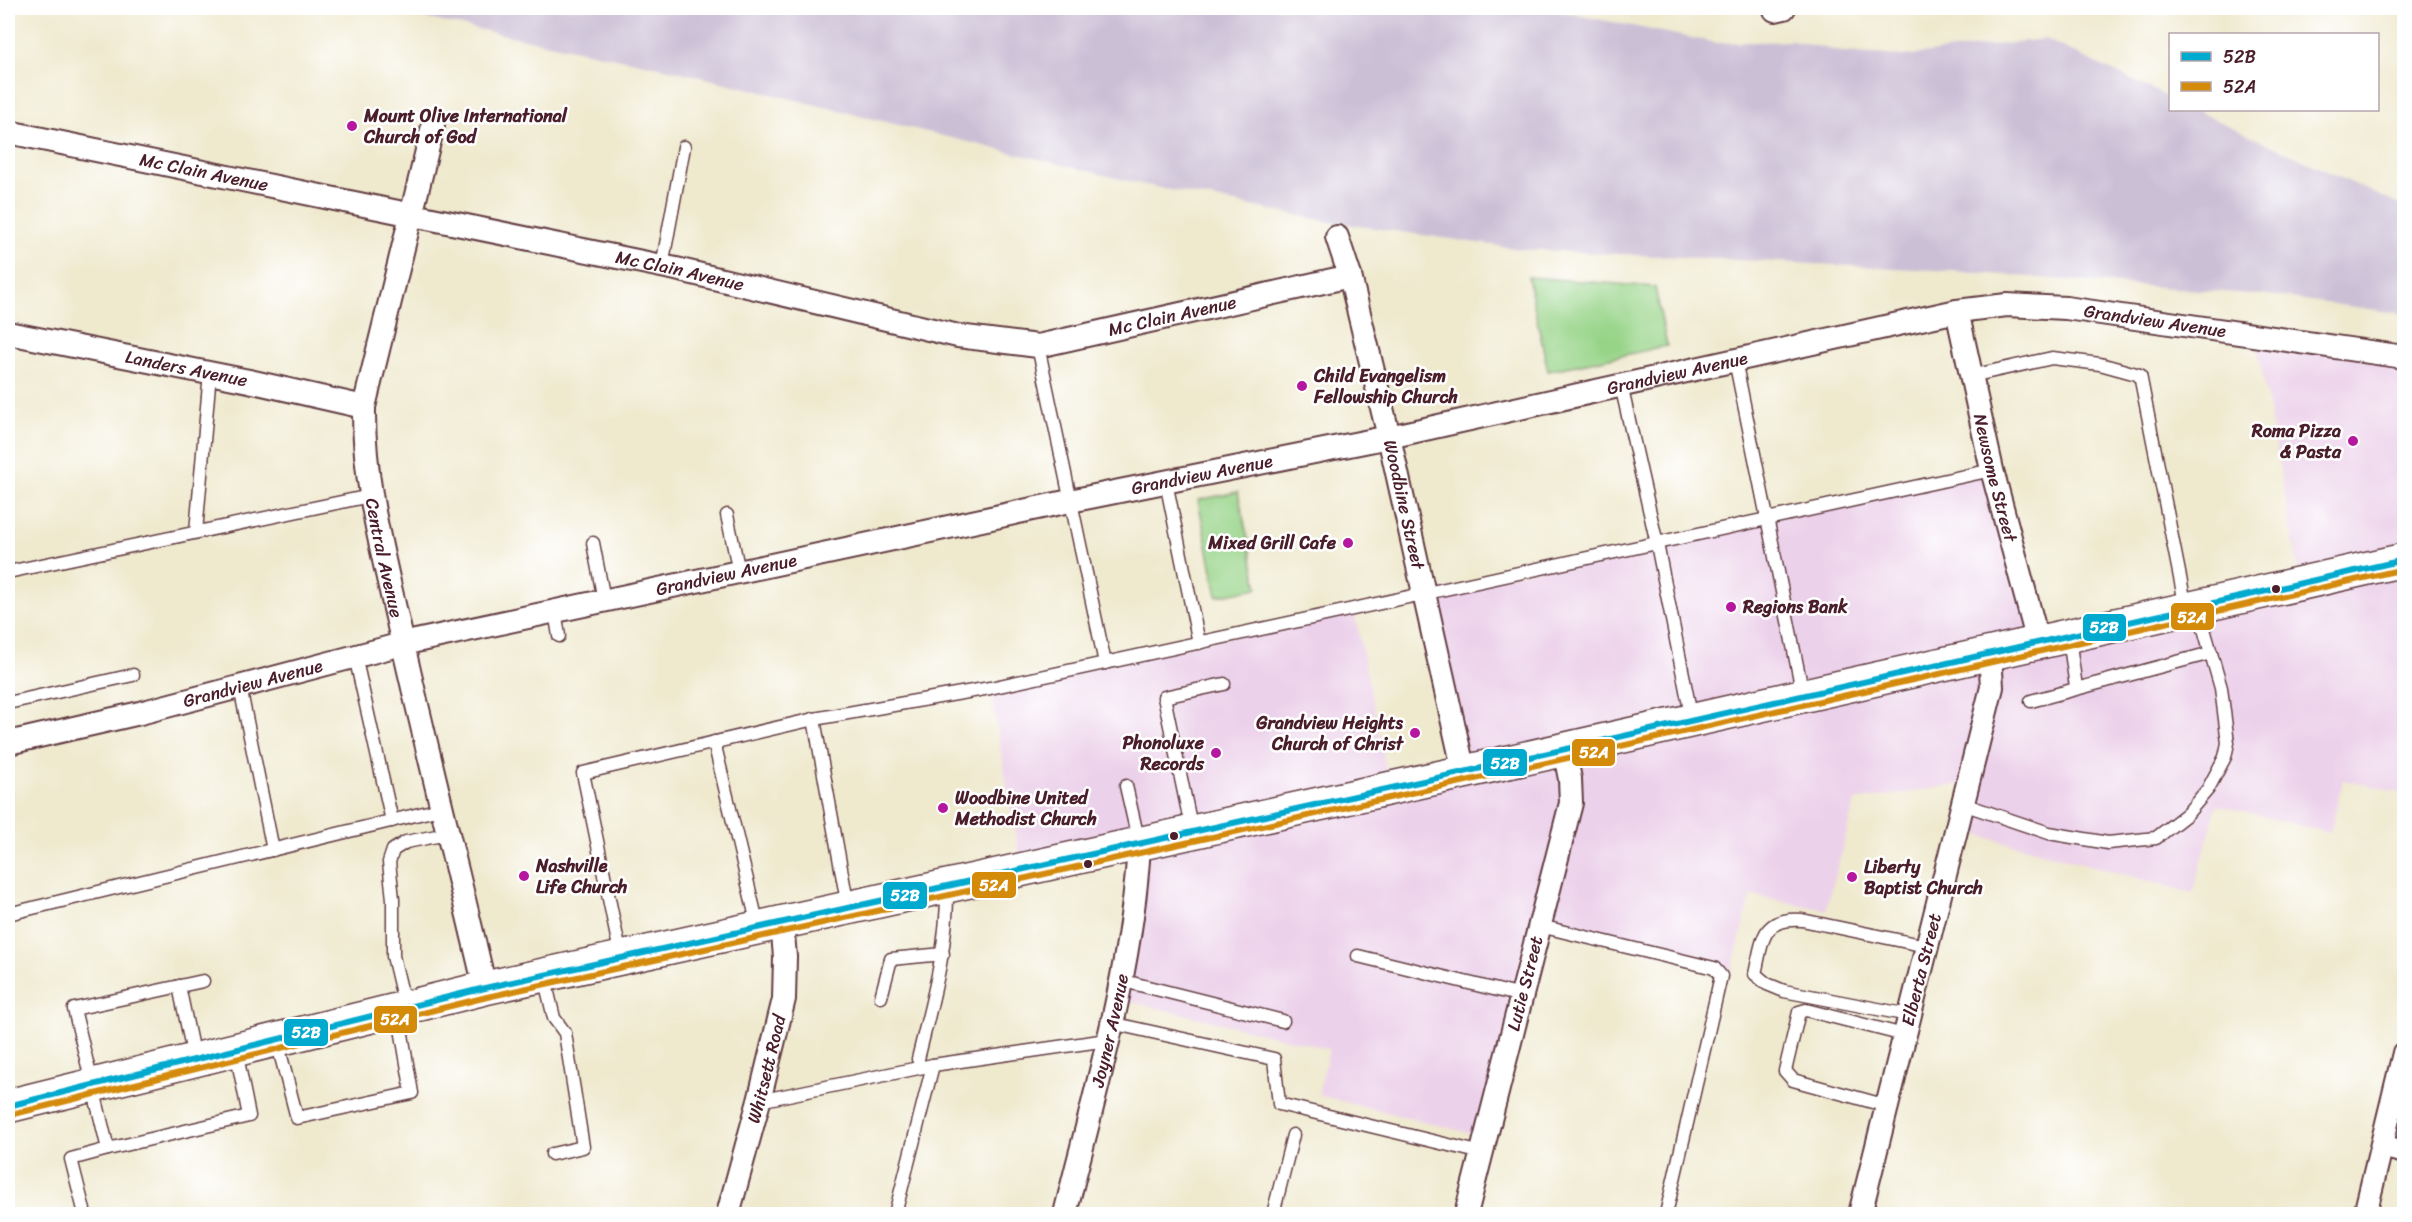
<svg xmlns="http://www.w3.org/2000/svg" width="2412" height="1222" viewBox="0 0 2412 1222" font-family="Sriracha,sans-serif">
<rect width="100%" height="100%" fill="#fff"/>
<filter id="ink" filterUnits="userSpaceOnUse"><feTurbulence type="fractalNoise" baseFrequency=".0167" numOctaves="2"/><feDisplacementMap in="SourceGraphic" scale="12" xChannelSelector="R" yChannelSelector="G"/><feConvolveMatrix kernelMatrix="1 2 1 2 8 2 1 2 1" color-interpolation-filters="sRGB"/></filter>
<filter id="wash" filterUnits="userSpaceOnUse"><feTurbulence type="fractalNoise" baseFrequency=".008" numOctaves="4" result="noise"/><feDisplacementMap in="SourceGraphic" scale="24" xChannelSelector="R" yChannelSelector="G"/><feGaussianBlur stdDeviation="1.35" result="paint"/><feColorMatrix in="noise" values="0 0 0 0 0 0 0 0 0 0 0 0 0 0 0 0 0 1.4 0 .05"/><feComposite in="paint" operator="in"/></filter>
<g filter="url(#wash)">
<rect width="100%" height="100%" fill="#efe9ce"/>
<path fill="#ecd1ea" d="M2255 335 2404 357V793L2343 780 2330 833 2217 805 2193 893 1956 829 1968 783 1855 801 1826 910 1751 895 1731 972 1540 927 1485 1137 1318 1095 1329 1049 1116 998 1139 844 1022 870 990 688 1354 610 1390 788 1464 772 1424 594 1992 470 2038 642 2301 583Z"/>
<path fill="#cbbfd5" d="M376 8H1542L1717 43 1792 41 1843 52 1904 56 2045 39 2170 98V110H2195L2404 207V314L2275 296 1952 271 1520 249 1325 221 1141 184 664 68Z"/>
<g fill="#97d488" stroke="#707a5a" stroke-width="1.5">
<path d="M1528 277 1655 287 1667 346 1548 371Z"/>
<path d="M1238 492 1258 588 1217 596 1198 500Z"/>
</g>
</g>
<g filter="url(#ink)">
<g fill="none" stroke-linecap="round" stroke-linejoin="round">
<defs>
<g id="service">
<path d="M662 266 684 147"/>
<path d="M1038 346 1105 663"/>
<path d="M1735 360 1803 695"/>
<path d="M1971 376 2052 358 2100 364 2140 375 2186 608"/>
<path d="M1621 385 1657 544 1692 720"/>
<path d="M1166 482 1199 643"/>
<path d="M727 515 739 572"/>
<path d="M196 532 210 373"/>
<path d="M593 543 604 600"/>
<path d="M8 572 370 496"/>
<path d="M555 611 559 636"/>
<path d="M2069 638 2076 687"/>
<path d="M355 656 392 821"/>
<path d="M240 687 273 850"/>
<path d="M2031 701 2211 653"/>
<path d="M8 703 133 675"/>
<path d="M814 719 848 907"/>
<path d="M714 742 758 926"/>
<path d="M1126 786 1139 843"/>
<path d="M1963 804 2049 833 2108 843 2156 838 2187 814 2208 789 2225 757 2228 743 2221 688 2198 608"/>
<path d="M1192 831 1164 697 1224 684"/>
<path d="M8 914 440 809"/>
<path d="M1540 926 1714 968 1721 976 1666 1214"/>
<path d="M1358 956 1522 996"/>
<path d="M621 957 583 773 814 719 990 688 1992 470"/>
<path d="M544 976 554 1018 565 1033 583 1147 552 1154"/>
<path d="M1120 980 1283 1021"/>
<path d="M179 986 194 1058"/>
<path d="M881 997 891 959 943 954"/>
<path d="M405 1006 393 956V899L389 862 393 850 406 842 447 834"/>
<path d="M1909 1015 1784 991 1767 984 1755 974C1763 940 1761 917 1802 920L1926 946"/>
<path d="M1111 1023 1274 1059 1279 1104 1482 1153"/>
<path d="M277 1041 297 1118 412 1093 398 1011"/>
<path d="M918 1059C932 1001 948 948 947 887"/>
<path d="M759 1101 933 1065 1107 1040"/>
<path d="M1887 1106 1793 1080 1785 1071 1799 1012 1806 1010 1904 1035"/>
<path d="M108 1149 249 1116 236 1051"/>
<path d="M85 1214 71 1159 108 1149 74 1009 203 981"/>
<path d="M895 1214 933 1065"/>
<path d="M1273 1214 1293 1135"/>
</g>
<g id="minor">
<path d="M1775 10 1784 8"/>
<path id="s1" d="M433 126 364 407C363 481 382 550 398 622 425 745 457 866 485 988"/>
<path id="s2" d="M8 132 676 269 958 336 1038 346 1350 276"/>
<path id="s3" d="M1337 237 1350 276 1389 437 1464 772"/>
<path id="s4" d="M1957 311 1992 470 2038 642"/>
<path id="s5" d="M8 333 249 381 364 407"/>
<path id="s6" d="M8 743 140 713 402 644 1070 501 1389 437 1957 311 2007 305 2066 308 2404 357"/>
<path d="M2382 1146 2404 1152"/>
<path id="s7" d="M728 1214 759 1101 784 999 785 957 782 922"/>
<path id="s8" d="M1065 1214C1094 1096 1133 966 1139 844"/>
<path id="s9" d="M1466 1214 1571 803 1570 779 1564 749"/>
<path id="s10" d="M1860 1214 1992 687 1990 654"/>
<path d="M2365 1214 2404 1053"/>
</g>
<path id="primary" d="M8 1106 485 988 1464 772 2404 560"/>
</defs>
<use href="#service" stroke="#633d43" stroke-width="15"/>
<use href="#minor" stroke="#633d43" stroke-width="26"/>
<use href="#primary" stroke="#633d43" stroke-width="36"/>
<use href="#service" stroke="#fff" stroke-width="12"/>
<use href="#minor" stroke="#fff" stroke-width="22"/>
<use href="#primary" stroke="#fff" stroke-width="33"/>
<defs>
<path id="bus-1" d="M8 1106 485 988 1464 772 2404 560"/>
<path id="bus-2" d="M10 1115 487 997 1466 781 2404 569"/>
</defs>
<use href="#bus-1" stroke="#fff" stroke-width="10"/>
<use href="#bus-2" stroke="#fff" stroke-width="10"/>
<use href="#bus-1" stroke="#00a9ce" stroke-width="6"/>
<use href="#bus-2" stroke="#d48b09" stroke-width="6"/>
</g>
</g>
<g fill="#b5179e" stroke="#fff" stroke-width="2">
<circle cx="352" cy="126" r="6"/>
<circle cx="1302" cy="386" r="6"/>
<circle cx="2353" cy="441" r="6"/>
<circle cx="1348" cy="543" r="6"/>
<circle cx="1731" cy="607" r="6"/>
<circle cx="1415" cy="733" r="6"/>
<circle cx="1216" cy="753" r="6"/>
<circle cx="943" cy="808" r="6"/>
<circle cx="524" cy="876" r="6"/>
<circle cx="1852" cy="877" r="6"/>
</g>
<g fill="#4a1f2b" stroke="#fff" stroke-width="2">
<circle cx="2276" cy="589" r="5"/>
<circle cx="1174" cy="836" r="5"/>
<circle cx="1088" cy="864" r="5"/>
</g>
<g text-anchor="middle" stroke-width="5" stroke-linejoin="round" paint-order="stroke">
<g font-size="18" font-weight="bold" fill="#4a1f2b" stroke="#fff" text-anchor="start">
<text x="364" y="122">Mount Olive International<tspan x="364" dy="21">Church of God</tspan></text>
<text x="1314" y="382">Child Evangelism<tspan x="1314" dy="21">Fellowship Church</tspan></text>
<text x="2341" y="437" text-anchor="end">Roma Pizza<tspan x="2341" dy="21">&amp; Pasta</tspan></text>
<text x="1336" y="549" text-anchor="end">Mixed Grill Cafe</text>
<text x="1743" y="613">Regions Bank</text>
<text x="1403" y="729" text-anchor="end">Grandview Heights<tspan x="1403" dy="21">Church of Christ</tspan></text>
<text x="1204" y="749" text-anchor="end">Phonoluxe<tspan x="1204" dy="21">Records</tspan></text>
<text x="955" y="804">Woodbine United<tspan x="955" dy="21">Methodist Church</tspan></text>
<text x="536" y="872">Nashville<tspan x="536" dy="21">Life Church</tspan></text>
<text x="1864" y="873">Liberty<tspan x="1864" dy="21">Baptist Church</tspan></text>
</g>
<g font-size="18" fill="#4a1f2b" stroke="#fff">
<text dy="6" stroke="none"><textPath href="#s2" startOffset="200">Mc Clain Avenue</textPath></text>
<text dy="6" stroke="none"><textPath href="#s2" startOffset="686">Mc Clain Avenue</textPath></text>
<text dy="6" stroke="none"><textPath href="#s2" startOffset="1190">Mc Clain Avenue</textPath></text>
<text dy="6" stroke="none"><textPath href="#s6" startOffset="2196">Grandview Avenue</textPath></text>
<text dy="6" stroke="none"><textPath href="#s5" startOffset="182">Landers Avenue</textPath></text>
<text dy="6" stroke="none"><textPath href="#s6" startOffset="1710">Grandview Avenue</textPath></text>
<text dy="6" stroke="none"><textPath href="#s6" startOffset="1224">Grandview Avenue</textPath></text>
<text dy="6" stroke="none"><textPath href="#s4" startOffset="171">Newsome Street</textPath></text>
<text dy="6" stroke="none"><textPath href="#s3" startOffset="276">Woodbine Street</textPath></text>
<text dy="6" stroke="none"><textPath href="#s1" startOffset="442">Central Avenue</textPath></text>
<text dy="6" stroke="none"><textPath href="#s6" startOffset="738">Grandview Avenue</textPath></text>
<text dy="6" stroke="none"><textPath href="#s6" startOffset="252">Grandview Avenue</textPath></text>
<text dy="6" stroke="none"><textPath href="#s10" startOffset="252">Elberta Street</textPath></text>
<text dy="6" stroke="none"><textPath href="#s9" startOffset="238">Lutie Street</textPath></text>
<text dy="6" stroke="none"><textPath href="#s8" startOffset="189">Joyner Avenue</textPath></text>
<text dy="6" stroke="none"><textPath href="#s7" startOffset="150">Whitsett Road</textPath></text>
</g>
</g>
<g stroke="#fff" stroke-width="2">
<rect x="2170" y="602" width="45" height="29" rx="6" fill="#d48b09"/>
<rect x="2082" y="613" width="45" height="29" rx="6" fill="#00a9ce"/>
<rect x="1571" y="738" width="45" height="29" rx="6" fill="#d48b09"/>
<rect x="1482" y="748" width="46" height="29" rx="6" fill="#00a9ce"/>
<rect x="971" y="871" width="46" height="28" rx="6" fill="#d48b09"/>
<rect x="882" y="881" width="46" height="29" rx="6" fill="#00a9ce"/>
<rect x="373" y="1005" width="45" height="29" rx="6" fill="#d48b09"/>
<rect x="283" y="1018" width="46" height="29" rx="6" fill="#00a9ce"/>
</g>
<g font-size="16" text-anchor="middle" font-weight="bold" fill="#fff">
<text x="2192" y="623">52A</text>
<text x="2104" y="633">52B</text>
<text x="1594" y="758">52A</text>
<text x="1505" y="769">52B</text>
<text x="994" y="891">52A</text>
<text x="905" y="901">52B</text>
<text x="395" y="1025">52A</text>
<text x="306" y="1038">52B</text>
</g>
<rect width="2412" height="1222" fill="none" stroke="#fff" stroke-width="30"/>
<rect x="2169" y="33" width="210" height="78" fill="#ffffff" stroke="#b7a5aa" stroke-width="1.5"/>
<rect x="2181" y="52" width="30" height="9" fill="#00a9ce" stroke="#b7a5aa" stroke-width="1.5"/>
<text x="2223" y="63" font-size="18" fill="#4a1f2b">52B</text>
<rect x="2181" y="82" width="30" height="9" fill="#d48b09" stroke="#b7a5aa" stroke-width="1.5"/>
<text x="2223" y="93" font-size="18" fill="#4a1f2b">52A</text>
</svg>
